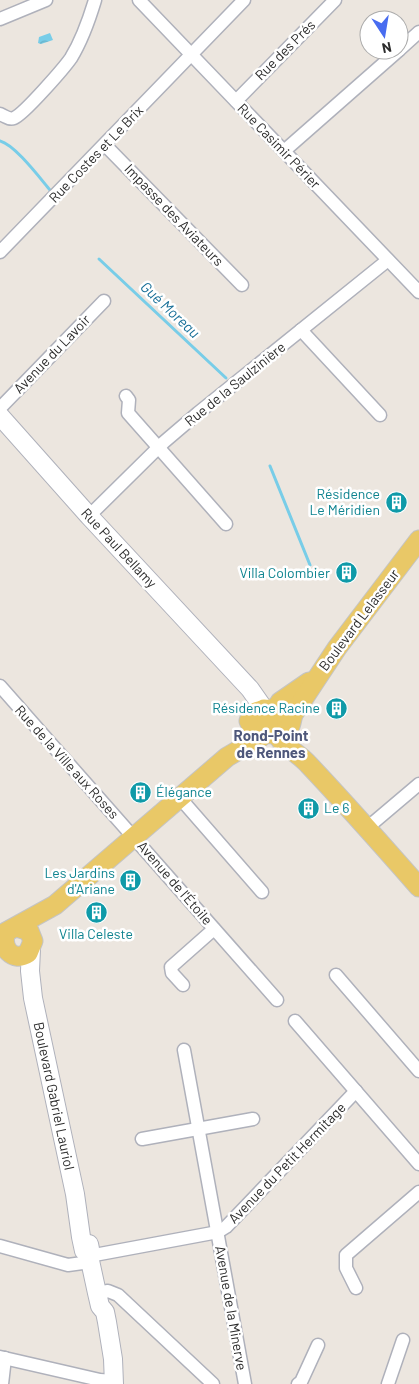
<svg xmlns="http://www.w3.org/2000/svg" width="419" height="1384" viewBox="0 0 419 1384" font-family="Barlow,sans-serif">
<defs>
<pattern id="water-waves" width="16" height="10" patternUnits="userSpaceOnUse" patternTransform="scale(1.25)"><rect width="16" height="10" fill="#78cde8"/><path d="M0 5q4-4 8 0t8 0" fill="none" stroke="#68b0c7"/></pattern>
</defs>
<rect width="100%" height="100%" fill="#ece6df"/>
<path fill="url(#water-waves)" d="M50 33 53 40 41 44 38 43 39 37Z"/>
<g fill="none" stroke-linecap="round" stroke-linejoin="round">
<g stroke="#78cde8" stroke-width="3">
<path d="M0 141C15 145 39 177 50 190"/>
<path d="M99 259 226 378"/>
<path d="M270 466 310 565"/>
</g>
<defs>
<g id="street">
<path d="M139 0 419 292"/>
<path d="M0 19 46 0"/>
<path d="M399 50 419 32"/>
<path d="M236 101 335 0"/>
<path d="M0 114C5 116 9 120 14 118 24 114 64 68 71 58 82 40 89 20 95 0"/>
<path d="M105 145 242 285"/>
<path d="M284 151 399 50"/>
<path d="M0 252 244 0"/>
<path d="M301 330 380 415"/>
<path d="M126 396 129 400 128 413 226 524"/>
<path d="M0 408 104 301"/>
<path d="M89 516 164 442 198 413 388 260"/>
<path d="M0 686 277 1000"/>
<path d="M180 798 262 892"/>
<path d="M367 828 419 784"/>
<path d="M336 975 419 1071"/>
<path d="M183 985 172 973 171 967 214 929"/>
<path d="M295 1021 419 1164"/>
<path d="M184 1050 245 1384"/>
<path d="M142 1139 253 1119"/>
<path d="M0 1246 68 1265 90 1262"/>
<path d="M89 1256 218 1232 226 1227 356 1091"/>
<path d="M356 1288 346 1268V1255L419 1192"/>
<path d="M97 1293 108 1291 118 1295 213 1384"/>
<path d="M0 1357 100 1380 114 1381"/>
<path d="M2 1384 5 1358"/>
<path d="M298 1384 301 1382 318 1345"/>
<path d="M388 1384 403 1340"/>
</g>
<g id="secondary">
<path d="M0 416 89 516 250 689 264 709"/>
<path d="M31 949 30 971 33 998 75 1194 81 1237 84 1251 89 1256"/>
<path d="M89 1244 90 1249 89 1256 97 1293 100 1306 105 1312 107 1322 113 1359 114 1384"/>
</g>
<g id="primary">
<path d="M309 682 280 702C274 711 270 720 275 731 282 747 298 752 309 765 347 805 383 846 419 887"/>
<path d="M291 719C284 706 264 707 252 714L249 721C254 734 279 739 289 728 292 724 291 718 294 713L337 648 419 540"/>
<path d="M17 927 29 931 33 941 28 953C13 963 0 948 6 932L55 905 227 757 261 737 267 729 268 723 264 709"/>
</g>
</defs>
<use href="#street" stroke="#afb1bb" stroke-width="15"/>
<use href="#secondary" stroke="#afb1bb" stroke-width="20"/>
<use href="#primary" stroke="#c4c4c4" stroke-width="21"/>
<use href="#street" stroke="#fff" stroke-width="12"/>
<use href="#secondary" stroke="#fff" stroke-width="18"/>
<use href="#primary" stroke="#e9c867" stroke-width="19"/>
</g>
<defs>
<symbol id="building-disc" viewBox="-11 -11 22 22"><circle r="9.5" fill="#0f9aa8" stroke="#fff"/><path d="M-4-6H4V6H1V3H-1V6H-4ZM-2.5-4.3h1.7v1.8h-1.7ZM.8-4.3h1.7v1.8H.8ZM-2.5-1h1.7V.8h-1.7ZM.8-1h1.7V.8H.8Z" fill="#fff"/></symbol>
</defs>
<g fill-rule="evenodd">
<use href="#building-disc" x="384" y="490" width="25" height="25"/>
<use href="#building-disc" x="334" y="560" width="25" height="25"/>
<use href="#building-disc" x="324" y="696" width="25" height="25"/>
<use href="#building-disc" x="128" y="780" width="25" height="25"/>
<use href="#building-disc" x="296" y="796" width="25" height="25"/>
<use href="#building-disc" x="118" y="868" width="25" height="25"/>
<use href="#building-disc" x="84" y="900" width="25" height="25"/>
</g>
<g text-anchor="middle" stroke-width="5" stroke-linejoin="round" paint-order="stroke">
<g font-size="14" fill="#2c2c2c" stroke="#fff">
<text transform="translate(285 50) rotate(-45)" y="5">Rue des Prés</text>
<text transform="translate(279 146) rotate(46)" y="5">Rue Casimir Périer</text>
<text transform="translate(96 154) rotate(-46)" y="5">Rue Costes et Le Brix</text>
<text transform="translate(174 215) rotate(46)" y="5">Impasse des Aviateurs</text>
<text transform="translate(52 354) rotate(-46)" y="5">Avenue du Lavoir</text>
<text transform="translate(235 384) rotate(-39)" y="5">Rue de la Saulzinière</text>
<text transform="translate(119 548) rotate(47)" y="5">Rue Paul Bellamy</text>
<text transform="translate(359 620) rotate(-53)" y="5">Boulevard Lelasseur</text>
<text transform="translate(67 762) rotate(48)" y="5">Rue de la Ville aux Roses</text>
<text transform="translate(175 883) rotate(49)" y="5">Avenue de l'Étoile</text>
<text transform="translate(54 1096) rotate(78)" y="5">Boulevard Gabriel Lauriol</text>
<text transform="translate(287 1163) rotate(-46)" y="5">Avenue du Petit Hermitage</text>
<text transform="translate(231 1308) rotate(80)" y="5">Avenue de la Minerve</text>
</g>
<g font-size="14" fill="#0d838f" stroke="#fff" text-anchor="end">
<text x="380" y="499">Résidence<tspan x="380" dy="16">Le Méridien</tspan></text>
<text x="330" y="578">Villa Colombier</text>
<text x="320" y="713">Résidence Racine</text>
<text x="156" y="797" text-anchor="start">Élégance</text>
<text x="324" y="813" text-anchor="start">Le 6</text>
<text x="115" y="878">Les Jardins<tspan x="115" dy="16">d'Ariane</tspan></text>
<text x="96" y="939" text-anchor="middle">Villa Celeste</text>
</g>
<g font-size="15" font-style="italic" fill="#156d96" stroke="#fff">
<text transform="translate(170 310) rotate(43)" y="5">Gué Moreau</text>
</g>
<g font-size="15" font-weight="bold" fill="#4e577a" stroke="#fff">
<text x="271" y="741">Rond-Point<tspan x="271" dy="17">de Rennes</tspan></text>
</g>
</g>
<g transform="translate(384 35) rotate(168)"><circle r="24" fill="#ffffff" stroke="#ababab"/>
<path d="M0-4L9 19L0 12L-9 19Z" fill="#486cf0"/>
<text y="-8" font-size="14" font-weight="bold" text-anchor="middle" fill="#2c2c2c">N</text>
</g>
</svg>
